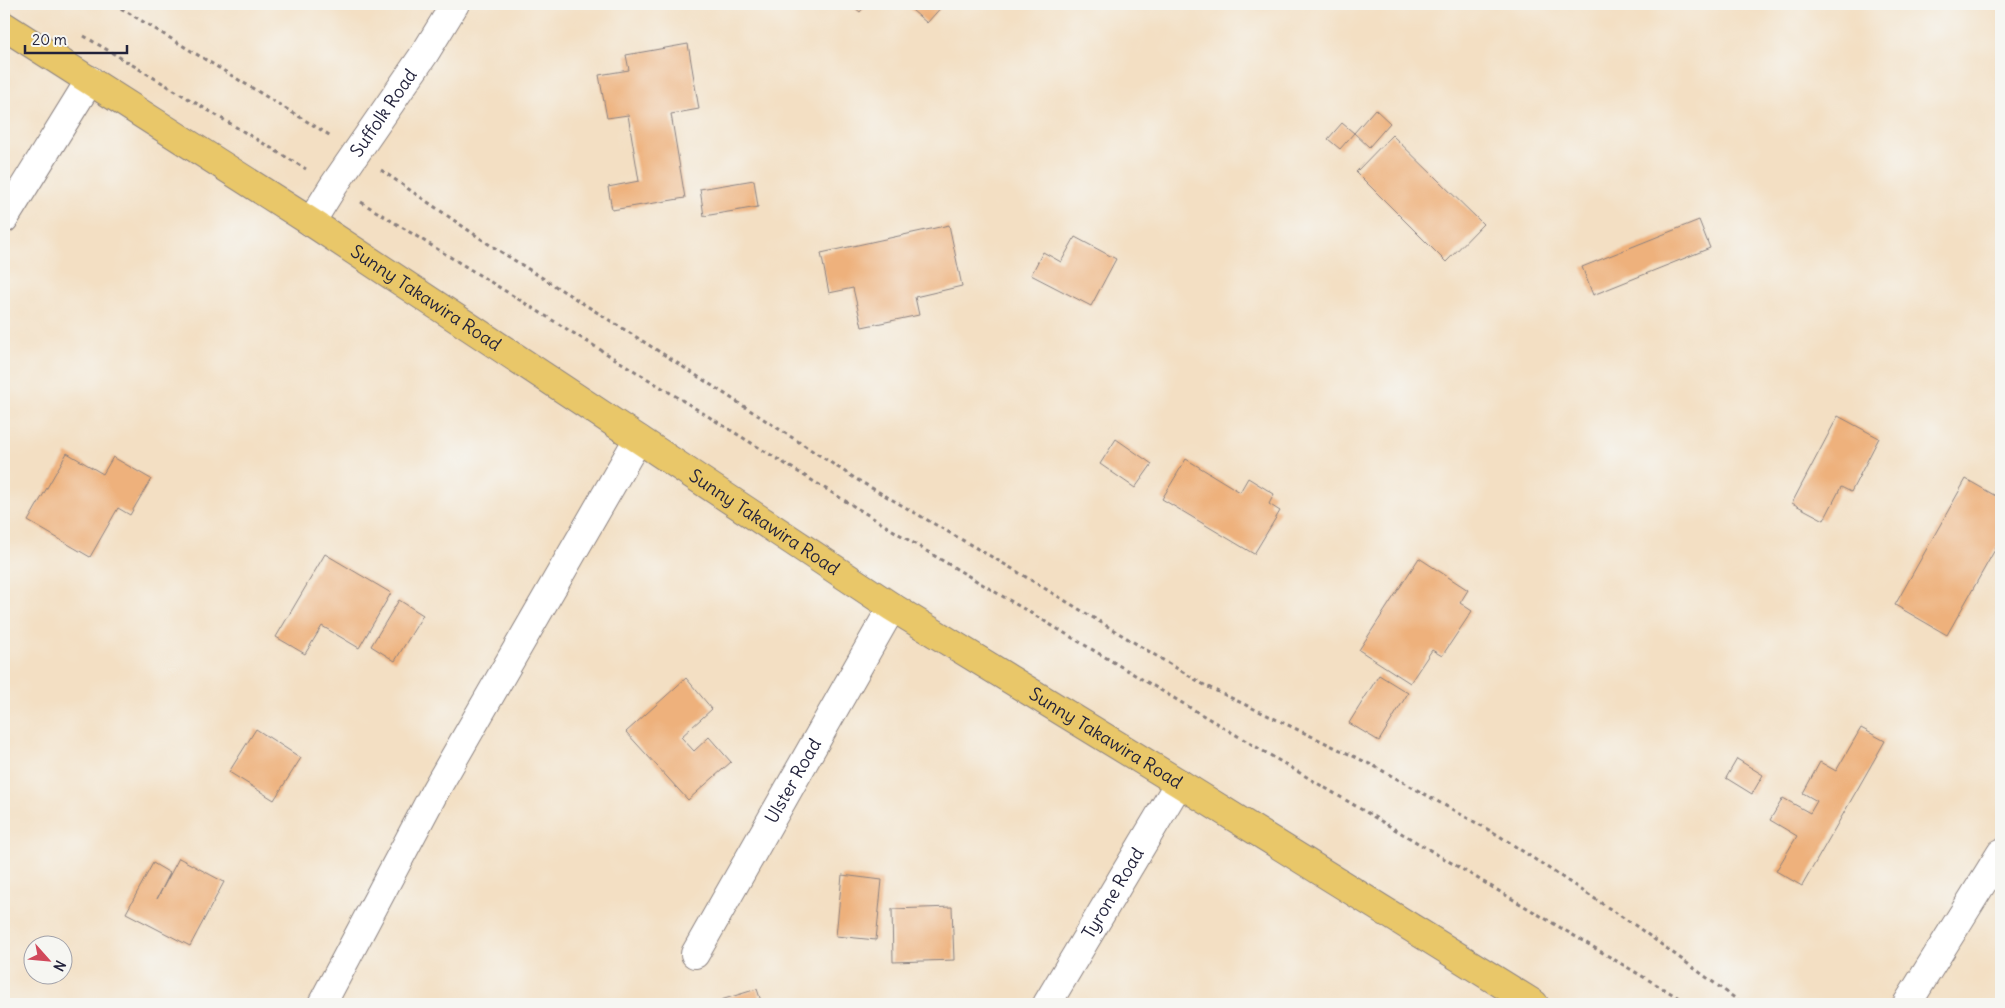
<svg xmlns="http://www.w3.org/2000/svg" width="2005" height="1008" viewBox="0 0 2005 1008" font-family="Delius,sans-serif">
<rect width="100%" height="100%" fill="#f6f6f2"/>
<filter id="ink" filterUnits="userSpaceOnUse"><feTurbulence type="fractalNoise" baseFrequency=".02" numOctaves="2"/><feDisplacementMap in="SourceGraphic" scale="10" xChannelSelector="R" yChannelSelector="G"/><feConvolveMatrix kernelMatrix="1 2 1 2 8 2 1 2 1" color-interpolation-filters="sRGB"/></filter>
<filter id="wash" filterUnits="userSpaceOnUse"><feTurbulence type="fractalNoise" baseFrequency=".0096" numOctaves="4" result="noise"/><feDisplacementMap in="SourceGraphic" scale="20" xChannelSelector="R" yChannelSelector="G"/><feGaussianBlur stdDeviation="1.12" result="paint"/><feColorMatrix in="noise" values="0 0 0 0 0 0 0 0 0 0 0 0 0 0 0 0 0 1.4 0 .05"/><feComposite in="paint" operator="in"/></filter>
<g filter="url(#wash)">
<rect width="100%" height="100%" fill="#f3dfc3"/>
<g id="blocks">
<g fill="#eeb17c">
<path d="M850 4H867L860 12Z"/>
<path d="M905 4H944L927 23Z"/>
<path d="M688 44 699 109 671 114 685 198 612 210 608 187 639 181 628 115 607 118 599 75 629 70 626 55Z"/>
<path d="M1375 109 1390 123 1369 147 1354 133Z"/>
<path d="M1342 123 1354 133 1340 149 1328 139Z"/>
<path d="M1392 135 1483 224 1446 262 1356 172Z"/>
<path d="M754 180 758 207 704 216 700 189Z"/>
<path d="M1699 220 1710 248 1593 295 1582 267Z"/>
<path d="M949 225 962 286 915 297 919 315 862 327 853 288 829 293 821 253Z"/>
<path d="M1075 237 1116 259 1091 306 1031 275 1043 252 1061 262Z"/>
<path d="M1838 416 1879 438 1851 492 1841 487 1824 520 1792 503Z"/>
<path d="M1116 439 1152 464 1135 488 1100 464Z"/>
<path d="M67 453 103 474 113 457 151 479 130 515 118 508 90 557 28 521Z"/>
<path d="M1186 459 1240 492 1248 478 1274 494 1269 504 1280 511 1254 554 1162 499Z"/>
<path d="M1966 479 2001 499V539L1947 635 1895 605Z"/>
<path d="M325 554 391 593 359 648 322 626 305 654 276 637Z"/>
<path d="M1419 558 1468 590 1460 603 1472 611 1442 656 1432 650 1410 683 1359 650Z"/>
<path d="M399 600 423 615 395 661 371 646Z"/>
<path d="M1379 675 1408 693 1379 741 1349 723Z"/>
<path d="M686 678 712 709 681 737 694 751 709 737 731 762 688 800 626 732Z"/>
<path d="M1861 728 1885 741 1802 886 1776 871 1797 836 1770 820 1783 798 1810 813 1817 801 1803 793 1820 762 1836 771Z"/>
<path d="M256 729 301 758 274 800 229 772Z"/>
<path d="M1737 759 1763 775 1752 794 1726 778Z"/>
<path d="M179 858 224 882 190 946 126 913 153 863 170 873 157 899Z"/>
<path d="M842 875 882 880 876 940 836 936Z"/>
<path d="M952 907 954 960 893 962 892 909Z"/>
<path d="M757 989 762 1004H722L721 1000Z"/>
</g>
</g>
</g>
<g filter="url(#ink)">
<use href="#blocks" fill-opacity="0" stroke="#8a807f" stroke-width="1"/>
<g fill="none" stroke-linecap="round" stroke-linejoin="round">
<defs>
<g id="minor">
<path d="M4 219 90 80"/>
<path id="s1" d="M311 222 334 185 425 53 455 4"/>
<path id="s2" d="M695 954 892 607"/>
<path d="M322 1004 435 791 638 439"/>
<path id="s3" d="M1047 1004 1179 783"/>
<path d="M1907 1004 2001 853"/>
</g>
<g id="major">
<path id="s4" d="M4 26 311 222 892 607 1179 783 1534 1004"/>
</g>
</defs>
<use href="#minor" stroke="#8a807f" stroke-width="30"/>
<use href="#major" stroke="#8a807f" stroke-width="30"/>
<g stroke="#8a807f" stroke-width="3" stroke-dasharray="4 4" stroke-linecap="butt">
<path d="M114 4 331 136"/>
<path d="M84 36 306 169"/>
<path d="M381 170 487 243 671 359 856 479 1011 568 1206 686 1374 766 1498 835 1636 926 1743 1004"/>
<path d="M361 202 928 552 1689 1004"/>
</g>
<use href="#minor" stroke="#fff" stroke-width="28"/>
<use href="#major" stroke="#e9c769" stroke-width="28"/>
</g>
</g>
<g text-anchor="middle" stroke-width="4.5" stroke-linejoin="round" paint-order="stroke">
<g font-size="18" fill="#22223b" stroke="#f6f6f2">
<text dy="6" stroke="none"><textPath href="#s1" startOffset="131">Suffolk Road</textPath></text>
<text dy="6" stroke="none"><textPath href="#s4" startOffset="502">Sunny Takawira Road</textPath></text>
<text dy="6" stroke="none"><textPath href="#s4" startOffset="908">Sunny Takawira Road</textPath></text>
<text dy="6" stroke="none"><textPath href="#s4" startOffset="1312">Sunny Takawira Road</textPath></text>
<text dy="6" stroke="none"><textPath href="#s2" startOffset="199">Ulster Road</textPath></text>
<text dy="6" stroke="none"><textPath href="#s3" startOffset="129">Tyrone Road</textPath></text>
</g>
</g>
<rect width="2005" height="1008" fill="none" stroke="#f6f6f2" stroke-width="20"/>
<g transform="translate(48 960) rotate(117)"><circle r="24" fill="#f6f6f2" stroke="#a1a1a9"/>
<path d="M0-4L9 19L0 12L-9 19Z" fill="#d1495b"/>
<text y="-8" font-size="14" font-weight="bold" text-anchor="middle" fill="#22223b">N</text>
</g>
<path d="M25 45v8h102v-8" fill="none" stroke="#22223b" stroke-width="2.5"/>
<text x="32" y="45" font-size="15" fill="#22223b" stroke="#f6f6f2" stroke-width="4" paint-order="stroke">20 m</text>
</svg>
